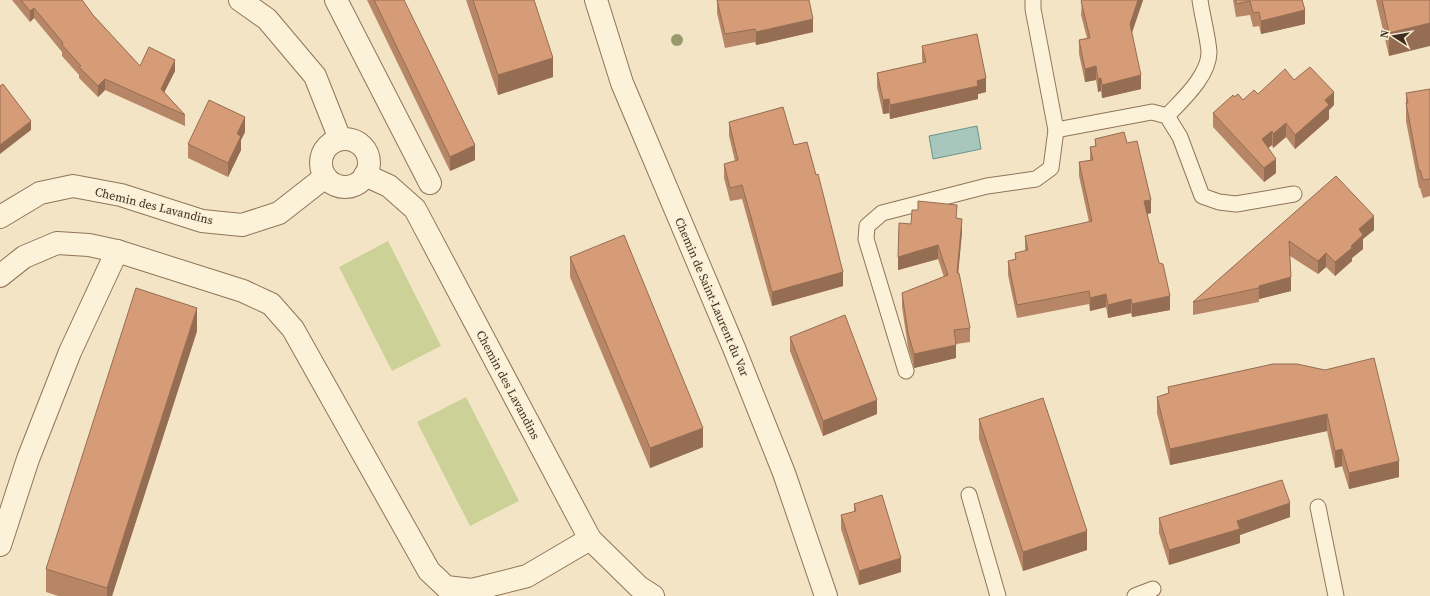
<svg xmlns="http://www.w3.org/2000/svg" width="1430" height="596" viewBox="0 0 1430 596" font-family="'Source Serif 4',serif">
<rect width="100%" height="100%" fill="#f3e4c5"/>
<g fill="#ccd297">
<path d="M388 241 441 346 392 371 339 267Z"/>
<path d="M466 397 519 501 470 526 417 422Z"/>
</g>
<path fill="#a7c6bc" stroke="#6c958a" d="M977 126 981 149 933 159 929 136Z"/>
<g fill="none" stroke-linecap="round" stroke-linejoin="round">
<defs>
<g id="lane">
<path d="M1167 116C1182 100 1209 76 1209 52 1208 37 1202 15 1200 0"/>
<path d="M1056 130 1152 112 1167 116 1180 137 1202 196 1219 202 1236 204 1294 194"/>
<path d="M906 371 866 239 867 226 882 213 987 186 1036 179 1051 168 1056 130 1033 9V0"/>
<path d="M969 495 998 596"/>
<path d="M1318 507 1336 596"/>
<path d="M1135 596 1153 589"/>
</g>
<g id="street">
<path d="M240 0 267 19 315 76 340 139"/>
<path d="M336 0 430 183"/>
<path d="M596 0 622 83 734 348 784 473 826 596"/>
<circle cx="345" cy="163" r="24"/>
<path d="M365 175 389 186 415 209 590 539 639 587 653 596"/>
<path d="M0 217 40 193 73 186 121 195 202 221 242 225 279 213 325 177"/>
<path d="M0 276 24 257 57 243 89 245 117 251 243 291 271 304 293 329 429 571 446 587 472 590 527 576 590 539"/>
<path d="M0 545 28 459 70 352 117 251"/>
</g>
</defs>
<use href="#lane" stroke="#907558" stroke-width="17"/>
<use href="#street" stroke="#907558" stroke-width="24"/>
<use href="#lane" stroke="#fcf1d9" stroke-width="15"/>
<use href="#street" stroke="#fcf1d9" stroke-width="22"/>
</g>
<circle fill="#999a6b" cx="677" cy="40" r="6"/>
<g fill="#b78666">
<path d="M12 0H82L93 15 140 66 175 71 164 92 185 115V126L105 90 98 97 79 78V75L62 56V52L34 18 30 22Z"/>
<path d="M367 0H404L475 160 450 171Z"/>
<path d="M466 0H534L553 77 498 95Z"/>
<path d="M717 0 813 32 756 45 755 42 725 48 717 13Z"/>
<path d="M1082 0H1143L1132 33 1141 89 1102 98 1101 91 1098 92 1096 80 1085 82 1079 54V40L1087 38 1081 15Z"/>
<path d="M1233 0H1302L1305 24 1261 34 1259 26 1253 27 1250 15 1236 17Z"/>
<path d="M1376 0H1430L1389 56Z"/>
<path d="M922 46 986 92 978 94V99L890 119 889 113 883 114 877 87V73L923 63 922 60Z"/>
<path d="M1294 80 1334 105 1329 110V119L1295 149 1286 137 1273 148 1272 145 1268 148 1276 173 1264 182 1213 127V113L1234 97 1243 100 1258 94Z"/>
<path d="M1430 89V196L1423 198 1420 188H1419L1406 121V93Z"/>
<path d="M729 122 794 145 843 286 772 306 742 199 730 201 724 178V164L735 161 729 136Z"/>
<path d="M245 132 241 140V150L228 177 188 158V144Z"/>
<path d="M1095 139 1127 143 1151 213 1147 214 1170 310 1132 317 1131 313 1108 318 1106 307 1090 311 1089 304 1017 318 1008 275V261L1015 260V253L1025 251V236L1089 222 1079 176V162L1090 160V147L1095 146Z"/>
<path d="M1336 176 1374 230 1363 239V249L1352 258V261L1335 276 1326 267 1318 274 1290 256 1291 291 1259 299V302L1193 315V302Z"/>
<path d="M957 218 962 232 958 273 970 328V342L956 344V358L914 368 908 347 902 307V293L944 277 938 259 898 270 911 224Z"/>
<path d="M570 257 703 447 650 468 570 277Z"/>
<path d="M197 331 112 596H58L46 592V569Z"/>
<path d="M790 337 877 414 823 436 790 351Z"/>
<path d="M1273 364 1399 477 1349 489 1342 466 1335 468 1327 431 1170 465 1157 413V397L1168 393V387Z"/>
<path d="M979 419 1087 550 1023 571 979 439Z"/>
<path d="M854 504 901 572 859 585 841 529V515L854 512Z"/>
<path d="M1290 517 1240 535V543L1169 565 1159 533V518Z"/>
</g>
<g fill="#956d53">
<path d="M1138 0H1143L1130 38V24Z"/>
<path d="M34 8V18L30 22V11Z"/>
<path d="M1305 10V24L1261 34V21Z"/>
<path d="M813 19V32L756 45V32Z"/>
<path d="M1430 23V46L1389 56V33Z"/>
<path d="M553 58V77L498 95V75Z"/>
<path d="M175 60V71L161 99V89Z"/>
<path d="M1096 66V80L1085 82V69Z"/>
<path d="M1141 75V89L1102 98V85Z"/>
<path d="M986 78V92L978 94V99L890 119V105Z"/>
<path d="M1101 78V91L1098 92V79Z"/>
<path d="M105 79V90L98 97V86Z"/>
<path d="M1334 92V105L1329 110V119L1295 149V135L1325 100Z"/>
<path d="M889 99V113L883 114V100Z"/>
<path d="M245 117V132L241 140V150L228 177V163L237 134Z"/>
<path d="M31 121V130L0 154V145Z"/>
<path d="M1286 123V137L1273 148V134Z"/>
<path d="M1272 131V145L1262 153V139Z"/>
<path d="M475 145V160L450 171V157Z"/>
<path d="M1276 159V173L1264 182V168Z"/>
<path d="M1151 200V213L1144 215V201Z"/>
<path d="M1374 216V230L1363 239V249L1352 258V261L1335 276V262L1351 246 1359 229Z"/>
<path d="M962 219V232L957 287V273Z"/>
<path d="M938 245V259L898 270V257Z"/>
<path d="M1326 253V267L1318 274V261Z"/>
<path d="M843 272V286L772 306V292Z"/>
<path d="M1291 277V291L1259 299V286Z"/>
<path d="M1106 294V307L1090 311V298Z"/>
<path d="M1170 296V310L1132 317V304Z"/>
<path d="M1131 299V313L1108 318V305Z"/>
<path d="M197 308V331L112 596H107V588Z"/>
<path d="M956 345V358L914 368V354Z"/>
<path d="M877 400V414L823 436V421Z"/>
<path d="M1327 414V431L1170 465V449Z"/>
<path d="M703 428V447L650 468V448Z"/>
<path d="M1342 449V466L1335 468V451Z"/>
<path d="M1399 461V477L1349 489V473Z"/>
<path d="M1290 503V517L1240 535V543L1169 565V550L1237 521Z"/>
<path d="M1087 531V550L1023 571V552Z"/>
<path d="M901 558V572L859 585V571Z"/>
</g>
<g fill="#d59c77" stroke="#956d53">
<path d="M21 0H82L93 15 140 66 149 47 175 60 161 89 185 115 105 79 98 86 79 67 81 66 62 45 63 43 34 8 30 11Z"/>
<path d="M374 0H404L475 145 450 157Z"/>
<path d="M473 0H534L553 58 498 75Z"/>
<path d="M717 0H809L813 19 756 32 755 29 725 34Z"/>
<path d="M1082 0H1138L1130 24 1141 75 1102 85 1101 78 1098 79 1096 66 1085 69 1079 40 1090 38 1081 1Z"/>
<path d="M1236 0H1302L1305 10 1261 21 1259 12 1253 13 1250 1 1236 4Z"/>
<path d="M1382 0H1430V23L1389 33Z"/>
<path d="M977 34 986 78 977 81 978 86 890 105 889 99 883 100 877 73 926 62 922 46Z"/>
<path d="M1310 67 1334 92 1325 100 1329 105 1295 135 1286 123 1273 134 1272 131 1262 139 1276 159 1264 168 1213 113 1233 95 1234 97 1238 94 1243 100 1254 90 1258 94 1285 69 1294 80Z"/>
<path d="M3 84 31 121 0 145V86Z"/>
<path d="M1430 89V179L1423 180 1420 170 1419 171 1406 103H1408L1406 93Z"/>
<path d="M209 100 245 117 237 134 241 136 228 163 188 144Z"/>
<path d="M783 107 794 145 807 142 816 175 818 174 843 272 772 292 742 185 730 188 724 164 738 160 729 122Z"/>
<path d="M1124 132 1127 143 1137 141 1151 200 1144 201 1159 263 1163 264 1170 296 1132 304 1131 299 1108 305 1106 294 1090 298 1089 291 1017 305 1008 261 1016 259 1015 253 1028 250 1025 236 1092 221 1079 162 1093 160 1090 147 1096 146 1095 139Z"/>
<path d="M1336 176 1374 216 1359 229 1363 235 1351 246 1352 248 1335 262 1326 253 1318 261 1289 241 1291 277 1259 286V288L1193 302Z"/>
<path d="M918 201 957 205 956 218 962 219 957 273H959L970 328 954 330 956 345 914 354 908 333 902 293 948 275 938 245 898 257 899 223 911 224 912 210H918Z"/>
<path d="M624 235 703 428 650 448 570 257Z"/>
<path d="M136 288 197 308 107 588 46 569Z"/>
<path d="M845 315 877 400 823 421 790 337Z"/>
<path d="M1374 358 1399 461 1349 473 1342 449 1335 451 1327 414 1170 449 1157 397 1169 393 1168 387 1273 364H1297L1325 370Z"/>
<path d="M1043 398 1087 531 1023 552 979 419Z"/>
<path d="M1282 480 1290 503 1237 521 1240 529 1169 550 1159 518Z"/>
<path d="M882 495 901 558 859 571 841 515 856 511 854 504Z"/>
</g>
<g text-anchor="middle" stroke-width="3" stroke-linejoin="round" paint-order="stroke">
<g font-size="12" fill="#3f2d1e" stroke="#f9eed5">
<text transform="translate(154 206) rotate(14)" y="4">Chemin des Lavandins</text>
<text transform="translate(712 297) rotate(67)" y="4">Chemin de Saint-Laurent du Var</text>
<text transform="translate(508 385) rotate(62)" y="4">Chemin des Lavandins</text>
</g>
</g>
<g transform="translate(1394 36) rotate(282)" stroke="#f9eed5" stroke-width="3" paint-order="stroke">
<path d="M0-3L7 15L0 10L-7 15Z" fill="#3f2d1e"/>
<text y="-6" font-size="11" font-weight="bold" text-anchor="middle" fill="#3f2d1e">N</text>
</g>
</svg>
